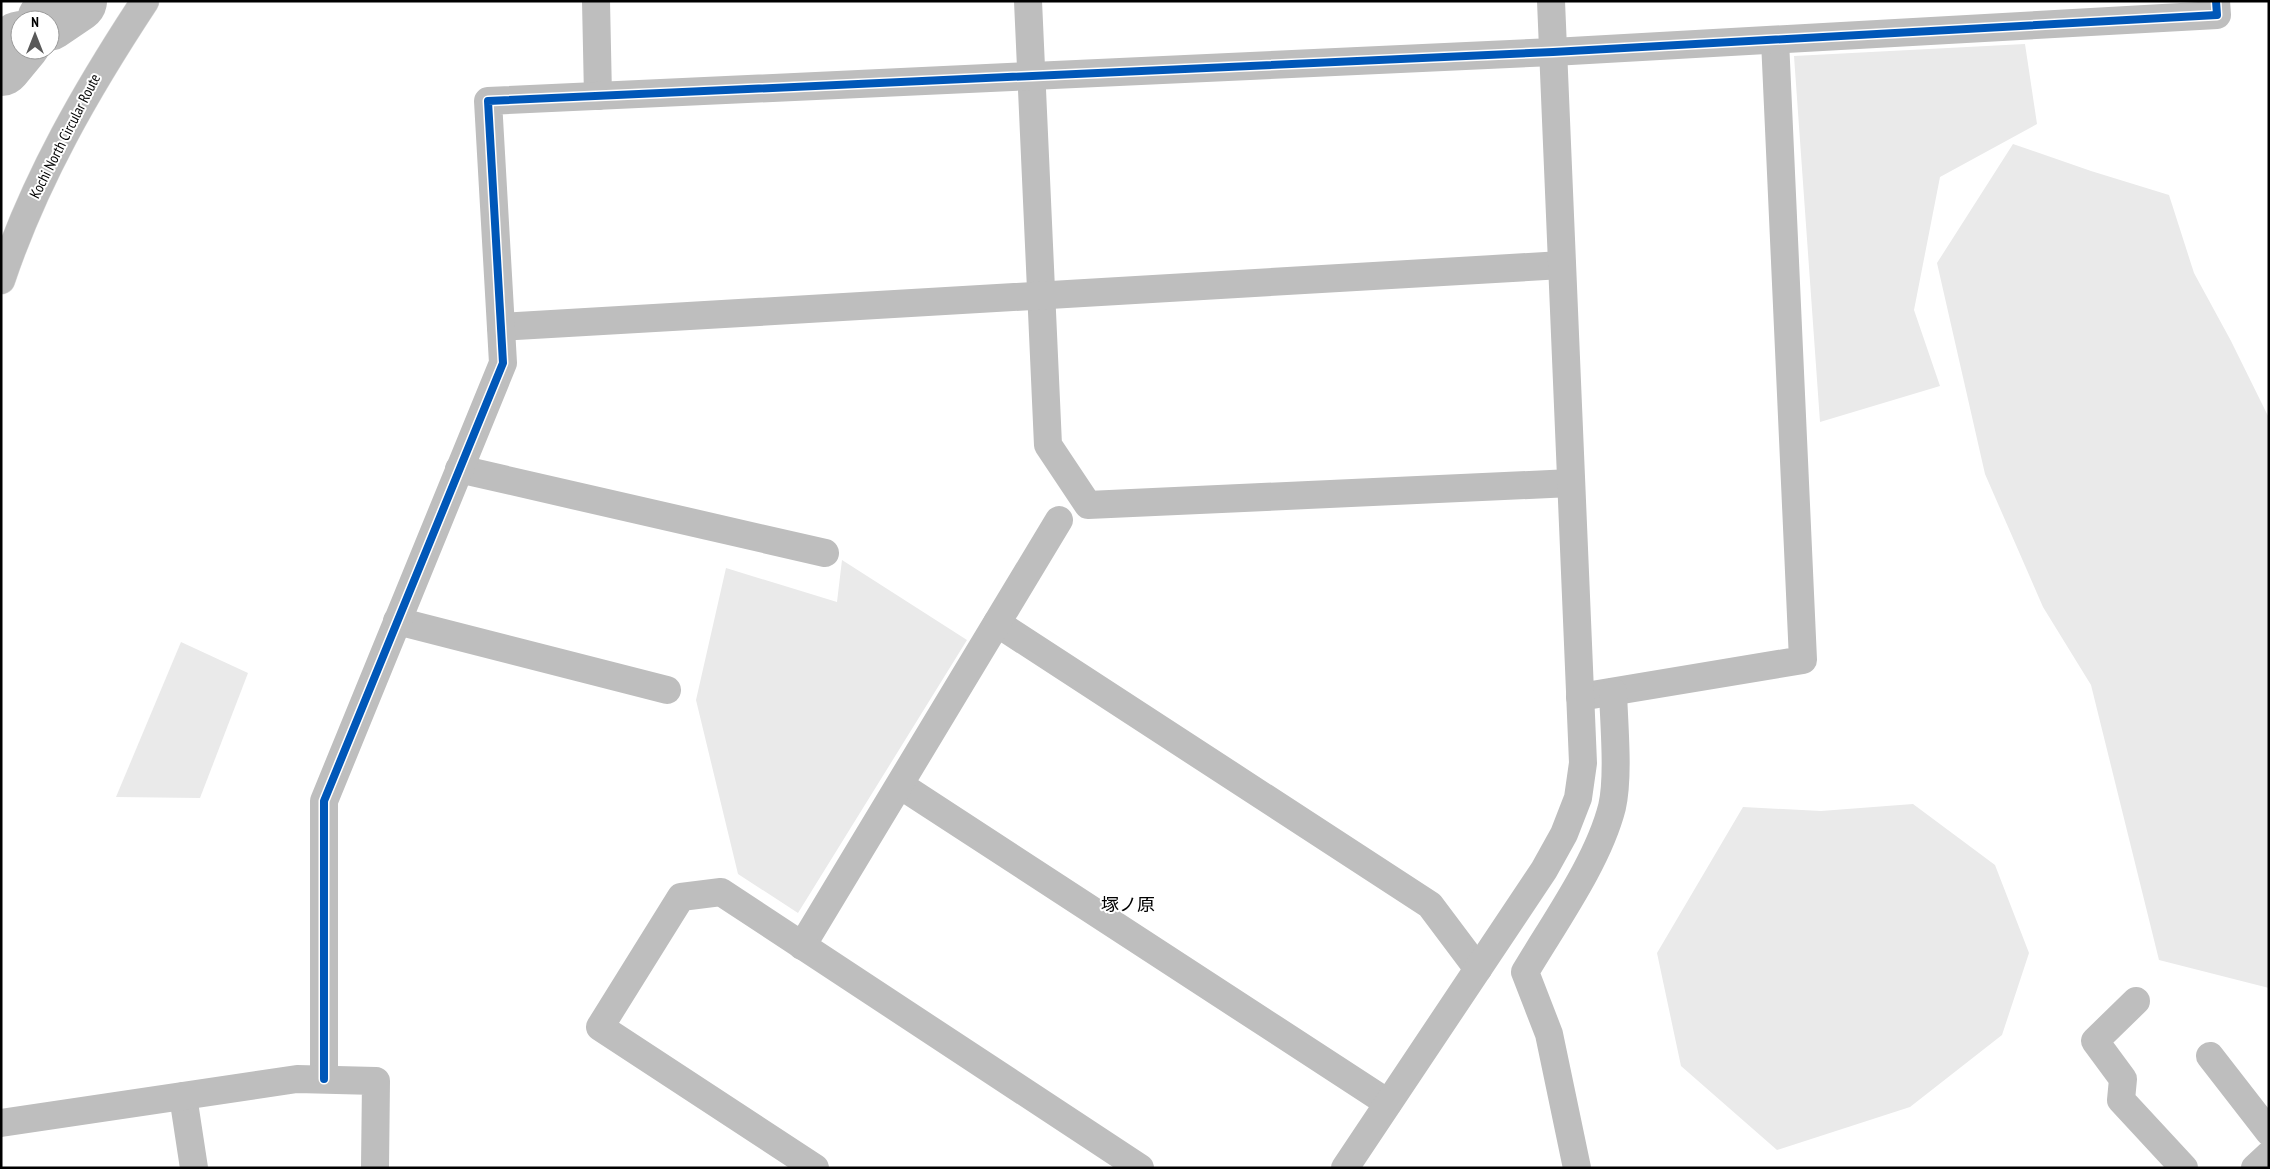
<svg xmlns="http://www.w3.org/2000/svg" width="2270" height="1169" viewBox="0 0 2270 1169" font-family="'PT Sans Narrow','Noto Sans JP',sans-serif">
<rect width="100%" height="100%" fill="#fff"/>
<g fill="#eaeaea">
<path d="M2025 44 2037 124 1940 177 1914 310 1940 386 1820 422 1794 56Z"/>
<path d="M2013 144 2091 171 2169 195 2194 273 2231 341 2269 418V988L2159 960 2091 685 2043 607 1985 474 1937 263Z"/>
<path d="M842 560 967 640 798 913 738 874 696 700 726 568 837 602Z"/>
<path d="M181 642 248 673 200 798 116 797Z"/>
<path d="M1913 804 1995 865 2029 953 2002 1035 1910 1107 1777 1150 1681 1066 1657 953 1743 807 1821 811Z"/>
</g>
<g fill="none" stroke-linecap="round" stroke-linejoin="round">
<g stroke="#bcbcbc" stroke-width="62">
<path d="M48 20 76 1"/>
<path d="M1 65 20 42"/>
</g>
<defs>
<path id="primary" d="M1 280C35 179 87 89 145 1"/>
</defs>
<use href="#primary" stroke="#dbdbdb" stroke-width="29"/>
<g stroke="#bebebe" stroke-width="28">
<path d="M596 1 598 96"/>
<path d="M1028 1 1048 445 1088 505 1571 483"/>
<path d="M501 327 1562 265"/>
<path d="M459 469 825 553"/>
<path d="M397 621 667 690"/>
<path d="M997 623 1430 905 1478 969"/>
<path d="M1580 697 1803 660 1775 40"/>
<path d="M900 785 1388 1103"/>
<path d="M802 946 1059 520"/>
<path d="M2136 1001 2095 1041 2123 1079 2121 1100 2184 1168"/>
<path d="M2210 1056 2269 1132"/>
<path d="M324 1079V801L503 363 488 101 1553 52 2217 15 2216 1"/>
<path d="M183 1096 194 1168"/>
<path d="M1 1123 297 1079 376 1081 375 1167"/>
<path d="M815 1168 600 1027 681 897 721 892 1140 1168"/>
<path d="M1577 1168 1549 1034 1525 972C1554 923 1598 862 1612 807 1619 777 1614 724 1613 692"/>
<path d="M2255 1168 2269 1155"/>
</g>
<path stroke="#bebebe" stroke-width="28" d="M1345 1168 1544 870 1564 834 1578 798 1583 763 1551 1"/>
<use href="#primary" stroke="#bdbdbd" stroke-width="28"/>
<defs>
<path id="cycleway" d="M324 1079V801L503 363 488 101 1553 52 2217 15 2216 1"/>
</defs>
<use href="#cycleway" stroke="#fff" stroke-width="11"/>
<use href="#cycleway" stroke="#0057b8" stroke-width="8"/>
</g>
<g text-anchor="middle" stroke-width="4" stroke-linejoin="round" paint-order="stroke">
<g font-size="15" fill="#000" stroke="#fff">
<text transform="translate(65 136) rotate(-63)" y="5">Kochi North Circular Route</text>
</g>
<g font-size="18" fill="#000" stroke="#fff">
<text x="1128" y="911">塚ノ原</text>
</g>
</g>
<rect width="2270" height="1169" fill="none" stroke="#000000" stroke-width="5"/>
<g transform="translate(35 35)"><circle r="24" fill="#ffffff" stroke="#999999"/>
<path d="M0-4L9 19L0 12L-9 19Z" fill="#595959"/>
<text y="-8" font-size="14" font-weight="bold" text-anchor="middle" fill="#000000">N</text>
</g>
</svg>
